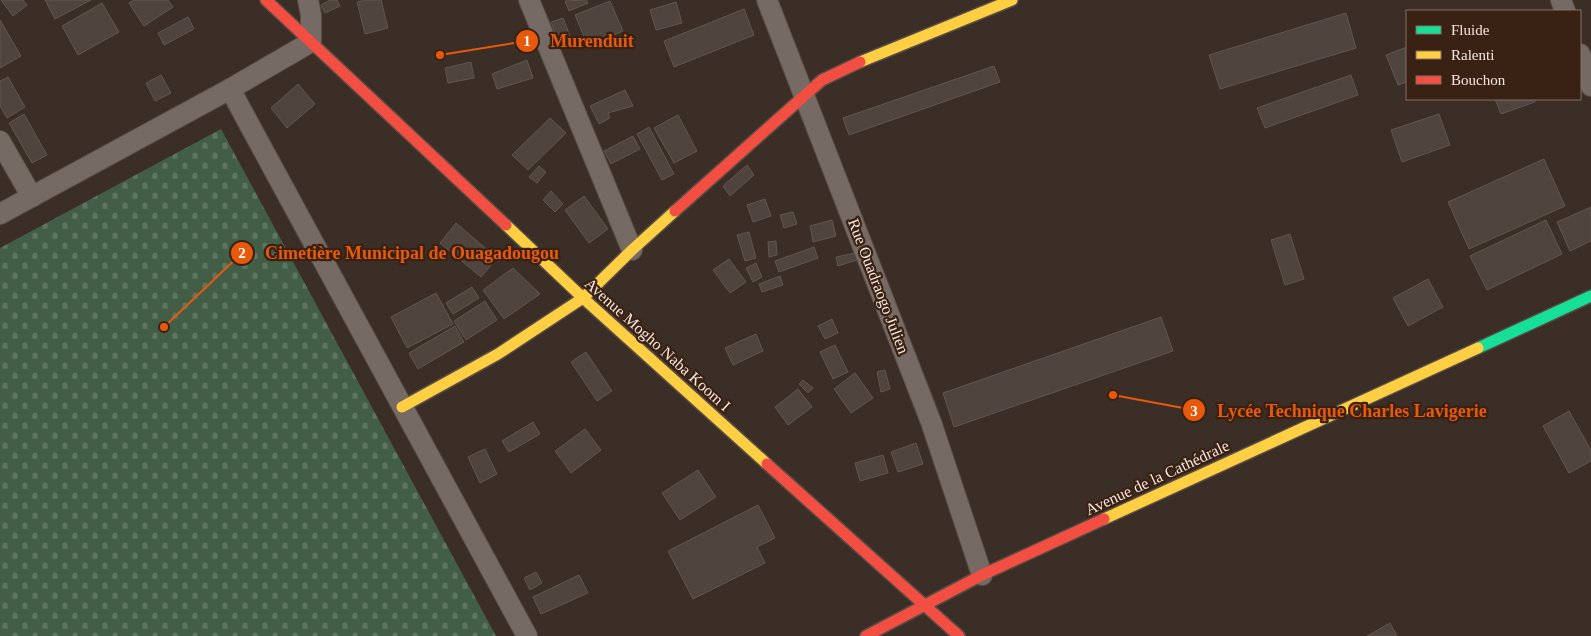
<svg xmlns="http://www.w3.org/2000/svg" width="1591" height="636" viewBox="0 0 1591 636" font-family="'Times New Roman',serif">
<defs>
<pattern id="cemetery-stones" width="16" height="16" patternUnits="userSpaceOnUse" patternTransform="scale(1.25)"><rect width="16" height="16" fill="#425e46"/><path d="M2 7V4a2 2 0 0 1 4 0v3zM10 15v-3a2 2 0 0 1 4 0v3z" fill="#5e7560"/></pattern>
</defs>
<rect width="100%" height="100%" fill="#3b2e26"/>
<path fill="url(#cemetery-stones)" d="M221 129 496 636H0V248Z"/>
<g fill="#4f443e" stroke="#625650">
<path d="M1 0H23L27 5 13 16Z"/>
<path d="M45 0H91L55 19Z"/>
<path d="M134 0H168L173 7 144 26 129 3Z"/>
<path d="M330 0H337L340 6 325 13 321 5Z"/>
<path d="M366 0H381L388 28 365 34 357 2Z"/>
<path d="M586 0 588 3 569 11 565 1Z"/>
<path d="M610 1 623 31 588 46 575 15Z"/>
<path d="M676 2 682 23 656 30 650 10Z"/>
<path d="M102 3 119 32 78 55 62 26Z"/>
<path d="M744 9 754 35 674 67 664 41Z"/>
<path d="M1346 13 1356 48 1220 89 1209 55Z"/>
<path d="M188 17 194 29 164 45 158 33Z"/>
<path d="M563 18 572 41 560 45 551 22Z"/>
<path d="M0 20 21 56 0 68Z"/>
<path d="M1407 47V82L1398 85 1386 55Z"/>
<path d="M527 60 533 78 497 89 492 74Z"/>
<path d="M471 62 474 78 448 83 445 68Z"/>
<path d="M994 66 1000 82 849 135 843 118Z"/>
<path d="M161 75 171 93 155 101 146 83Z"/>
<path d="M1351 75 1358 95 1265 128 1257 108Z"/>
<path d="M8 77 25 107 7 118 0 106V81Z"/>
<path d="M298 84 315 104 287 128 271 108Z"/>
<path d="M625 90 633 106 608 113 610 118 599 124 590 106Z"/>
<path d="M1495 99H1534L1535 102 1501 114Z"/>
<path d="M24 114 47 155 32 163 9 123Z"/>
<path d="M1439 114 1450 145 1402 162 1391 130Z"/>
<path d="M678 115 697 151 674 163 654 128Z"/>
<path d="M550 118 566 133 528 170 512 155Z"/>
<path d="M649 127 674 174 662 180 637 134Z"/>
<path d="M633 136 640 149 611 164 604 151Z"/>
<path d="M1544 159 1565 206 1469 249 1448 202Z"/>
<path d="M747 165 754 175 730 196 723 186Z"/>
<path d="M539 166 546 172 537 183 529 177Z"/>
<path d="M551 191 563 204 555 212 543 200Z"/>
<path d="M584 196 608 229 589 243 565 210Z"/>
<path d="M765 199 771 216 753 222 747 205Z"/>
<path d="M1591 207V241L1570 251 1557 222Z"/>
<path d="M793 212 797 224 784 228 780 215Z"/>
<path d="M832 220 836 236 813 242 810 226Z"/>
<path d="M1546 220 1562 254 1487 290 1470 256Z"/>
<path d="M456 223 497 258 481 277 440 243Z"/>
<path d="M749 232 756 258 745 261 737 235Z"/>
<path d="M1290 234 1304 279 1285 285 1271 240Z"/>
<path d="M776 241 777 255 769 257 768 242Z"/>
<path d="M814 247 818 258 779 272 775 261Z"/>
<path d="M855 253 857 260 838 266 836 257Z"/>
<path d="M729 259 746 282 730 293 713 270Z"/>
<path d="M756 263 762 277 753 282 746 268Z"/>
<path d="M513 268 540 294 504 319 483 290Z"/>
<path d="M780 276 783 285 762 292 759 284Z"/>
<path d="M1428 279 1443 307 1408 326 1393 298Z"/>
<path d="M472 287 479 298 453 314 446 303Z"/>
<path d="M436 293 453 324 407 348 391 317Z"/>
<path d="M485 301 497 320 466 340 454 321Z"/>
<path d="M1161 317 1173 351 954 427 943 393Z"/>
<path d="M832 319 838 333 825 339 818 326Z"/>
<path d="M455 326 464 342 418 369 409 353Z"/>
<path d="M756 334 763 351 733 365 725 348Z"/>
<path d="M835 345 848 372 833 379 820 352Z"/>
<path d="M586 352 612 391 597 401 571 362Z"/>
<path d="M885 370 890 389 881 392 877 372Z"/>
<path d="M855 373 873 398 851 413 834 389Z"/>
<path d="M803 380 813 388 808 393 799 384Z"/>
<path d="M798 389 812 407 788 425 775 407Z"/>
<path d="M1569 411 1591 450V461L1569 473 1543 426Z"/>
<path d="M533 422 540 434 509 452 502 441Z"/>
<path d="M585 429 601 450 571 473 555 451Z"/>
<path d="M916 443 923 464 898 472 891 452Z"/>
<path d="M485 449 497 474 480 483 468 457Z"/>
<path d="M883 455 888 473 860 481 855 463Z"/>
<path d="M698 470 716 497 680 520 662 493Z"/>
<path d="M758 505 775 538 757 547 765 563 693 599 668 551Z"/>
<path d="M536 572 542 583 530 590 524 578Z"/>
<path d="M579 575 588 593 541 614 533 597Z"/>
<path d="M1390 623 1397 636H1367Z"/>
</g>
<g fill="none" stroke-linecap="round" stroke-linejoin="round">
<defs>
<g id="street">
<path d="M529 0 632 250"/>
<path d="M767 0 931 422 982 575"/>
<path d="M1561 0 1565 11"/>
<path d="M1580 54 1591 86"/>
<path d="M230 89 527 636"/>
<path d="M0 141 32 197"/>
<path d="M0 214 230 89 311 42V15L308 0"/>
</g>
<path id="fast" d="M1478 348 1591 296"/>
<g id="slow">
<path d="M860 62 1012 0"/>
<path d="M506 225 583 298 767 464"/>
<path d="M402 407 498 354 583 298 632 250 675 211"/>
<path d="M1104 519 1478 348"/>
</g>
<g id="jam">
<path d="M266 0 506 225"/>
<path d="M675 211 822 80 860 62"/>
<path d="M767 464 959 636"/>
<path d="M866 636 982 575 1104 519"/>
</g>
</defs>
<use href="#street" stroke="#584c45" stroke-width="22"/>
<use href="#fast" stroke="#584c45" stroke-width="14"/>
<use href="#slow" stroke="#584c45" stroke-width="14"/>
<use href="#jam" stroke="#584c45" stroke-width="14"/>
<use href="#street" stroke="#766a64" stroke-width="20"/>
<use href="#fast" stroke="#16e098" stroke-width="11"/>
<use href="#slow" stroke="#ffcf43" stroke-width="11"/>
<use href="#jam" stroke="#f24e42" stroke-width="11"/>
</g>
<g text-anchor="middle" stroke-width="4.5" stroke-linejoin="round" paint-order="stroke">
<g font-size="16" fill="#f7e6dd" stroke="#392113">
<text transform="translate(879 286) rotate(69)" y="6">Rue Ouadraogo Julien</text>
<text transform="translate(658 344) rotate(42)" y="6">Avenue Mogho Naba Koom I</text>
<text transform="translate(1157 477) rotate(-25)" y="6">Avenue de la Cathédrale</text>
</g>
</g>
<path fill="none" stroke="#e8590c" stroke-width="2" d="M440 55L527 41M164 327L242 253M1113 395L1194 410"/>
<g fill="#e8590c" stroke="#392113" stroke-width="2">
<circle cx="440" cy="55" r="5"/>
<circle cx="164" cy="327" r="5"/>
<circle cx="1113" cy="395" r="5"/>
<circle cx="527" cy="41" r="12"/>
<circle cx="242" cy="253" r="12"/>
<circle cx="1194" cy="410" r="12"/>
</g>
<g font-size="15" text-anchor="middle" font-weight="bold" fill="#fff">
<text x="527" y="46">1</text>
<text x="242" y="258">2</text>
<text x="1194" y="416">3</text>
</g>
<g font-size="18" text-anchor="middle" font-weight="bold" fill="#e8590c" stroke="#392113" stroke-width="4.5" stroke-linejoin="round" paint-order="stroke">
<text x="592" y="47">Murenduit</text>
<text x="412" y="259">Cimetière Municipal de Ouagadougou</text>
<text x="1352" y="417">Lycée Technique Charles Lavigerie</text>
</g>
<rect x="1406" y="10" width="175" height="90" fill="#392113" stroke="#857064"/>
<rect x="1416" y="26" width="25" height="8" fill="#16e098" stroke="#857064"/>
<text x="1451" y="35" font-size="15" fill="#f7e6dd">Fluide</text>
<rect x="1416" y="51" width="25" height="8" fill="#ffcf43" stroke="#857064"/>
<text x="1451" y="60" font-size="15" fill="#f7e6dd">Ralenti</text>
<rect x="1416" y="76" width="25" height="8" fill="#f24e42" stroke="#857064"/>
<text x="1451" y="85" font-size="15" fill="#f7e6dd">Bouchon</text>
</svg>
